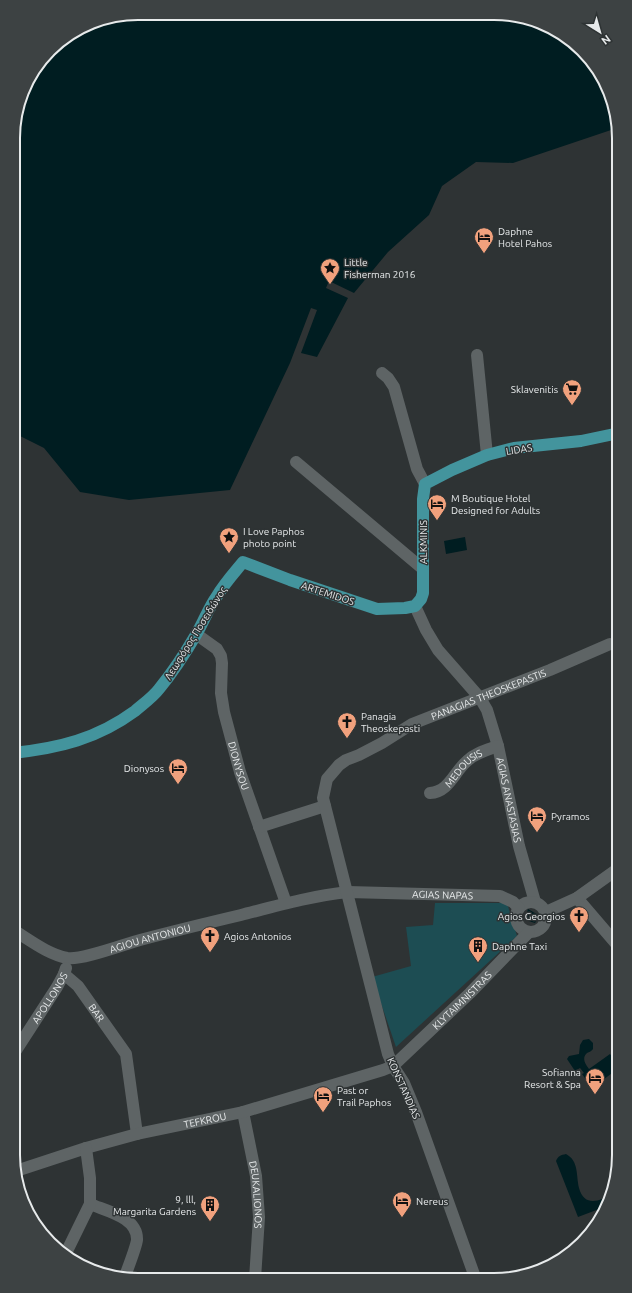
<svg xmlns="http://www.w3.org/2000/svg" width="632" height="1293" viewBox="0 0 632 1293" font-family="Ubuntu,sans-serif">
<rect width="100%" height="100%" fill="#2e3334"/>
<path fill="#1d4d53" d="M435 903H507L517 936 396 1047 372 977 411 966 406 927 433 925Z"/>
<g fill="#001d21">
<path d="M138 13 518 15 576 44 612 98 617 128 513 163 476 162 442 186 429 215 388 252 354 293 329 281 326 288 348 298 317 357 301 353 317 310 311 308 290 363 230 490 129 500 80 492 44 448 14 433V122L26 83 56 44 91 22Z"/>
<path d="M465 537 467 550 446 554 444 541Z"/>
<path d="M528 909 540 916 535 923 525 920Z"/>
<path d="M589 1039 593 1043V1049C592 1051 589 1052 587 1053 581 1058 586 1065 589 1069L610 1054 619 1066V1068L592 1088 582 1074 584 1073 580 1068 575 1071 567 1059 569 1056 579 1054 580 1045 583 1040Z"/>
<path d="M566 1154C579 1161 576 1175 579 1188 584 1207 600 1202 612 1193L607 1206 578 1217 556 1161C558 1156 561 1155 566 1154Z"/>
</g>
<g fill="none" stroke-linecap="round" stroke-linejoin="round">
<g stroke="#5e6465" stroke-width="12">
<path d="M477 355 487 455"/>
<path d="M382 373 388 378 394 387 417 469 425 484"/>
<path d="M296 462 423 569"/>
<path id="s1" d="M415 606 426 630 438 650 480 698 487 710 498 746 519 846 535 902"/>
<path id="s2" d="M196 634 217 649 221 656 222 663 221 693 224 712 240 772 286 903"/>
<path id="s3" d="M430 793C449 792 454 772 467 761 475 753 487 750 498 746"/>
<path d="M259 827 325 806"/>
<path d="M577 898 619 947"/>
<circle cx="531" cy="917" r="15"/>
<path d="M546 912 577 898 619 868"/>
<path id="s4" d="M13 930C30 940 47 954 67 958 80 961 125 944 140 940 174 931 207 923 241 915 276 906 311 896 348 892L500 896 513 902 519 908"/>
<path id="s5" d="M64 974 78 986 126 1054 137 1134"/>
<path id="s6" d="M13 1055 57 987 64 974 66 968"/>
<path id="s7" d="M243 1112 256 1176 259 1217 255 1279"/>
<path id="s8" d="M16 1171 86 1148 137 1134 243 1112 383 1070 393 1066 470 993 529 932"/>
<path d="M90 1204C106 1211 138 1217 137 1240 136 1248 127 1270 124 1279"/>
<path d="M65 1255 90 1204V1178L86 1148"/>
<path id="s9" d="M476 1280 416 1112 404 1083 393 1066 388 1054 323 798 327 779 339 765 346 760 359 755 382 743 412 724 550 670 610 644"/>
</g>
<path stroke="#43949d" stroke-width="12" d="M13 753C59 748 97 739 135 711 143 704 153 697 159 689 173 672 186 652 197 633 204 621 209 607 217 596 224 584 234 573 243 562L290 580 377 609 405 608 415 606 421 599 423 593V499L425 484 452 470 487 455 514 448 581 441 619 433"/>
</g>
<defs>
<symbol id="hotel-pin" viewBox="-11 -11 22 30"><path d="M0 17L-7.5 6A9.5 9.5 0 1 1 7.5 6Z" fill="#f1a17d" stroke="#2e3334"/><path d="M-6-4.5h1.5V1H6V5H4.5V3h-9V5H-6ZM-4 0a1.8 1.8 0 1 1 3.6 0ZM.5 0V-2.5h3Q6-2.5 6 0Z" fill="#111"/></symbol>
<symbol id="sight-pin" viewBox="-11 -11 22 30"><path d="M0 17L-7.5 6A9.5 9.5 0 1 1 7.5 6Z" fill="#f1a17d" stroke="#2e3334"/><path d="M0-6L1.8-2.2L6-1.7L2.9 1.2L3.7 5.4L0 3.3L-3.7 5.4L-2.9 1.2L-6-1.7L-1.8-2.2Z" fill="#111"/></symbol>
<symbol id="supermarket-pin" viewBox="-11 -11 22 30"><path d="M0 17L-7.5 6A9.5 9.5 0 1 1 7.5 6Z" fill="#f1a17d" stroke="#2e3334"/><path d="M-6-5.5h2.5l.6 2H6L4.5 2H-2.5L-4.4-4H-6ZM-1.5 3.2a1.3 1.3 0 1 0 .1 0ZM3 3.2a1.3 1.3 0 1 0 .1 0Z" fill="#111"/></symbol>
<symbol id="church-pin" viewBox="-11 -11 22 30"><path d="M0 17L-7.5 6A9.5 9.5 0 1 1 7.5 6Z" fill="#f1a17d" stroke="#2e3334"/><path d="M-1.2-6h2.4v3.5h3.3v2.4h-3.3V6h-2.4V-.1h-3.3v-2.4h3.3Z" fill="#111"/></symbol>
<symbol id="building-pin" viewBox="-11 -11 22 30"><path d="M0 17L-7.5 6A9.5 9.5 0 1 1 7.5 6Z" fill="#f1a17d" stroke="#2e3334"/><path d="M-4-6H4V6H1V3H-1V6H-4ZM-2.5-4.3h1.7v1.8h-1.7ZM.8-4.3h1.7v1.8H.8ZM-2.5-1h1.7V.8h-1.7ZM.8-1h1.7V.8H.8Z" fill="#111"/></symbol>
</defs>
<g fill-rule="evenodd">
<use href="#hotel-pin" x="473" y="226" width="22" height="30"/>
<use href="#sight-pin" x="319" y="257" width="22" height="30"/>
<use href="#supermarket-pin" x="561" y="378" width="22" height="30"/>
<use href="#hotel-pin" x="426" y="493" width="22" height="30"/>
<use href="#sight-pin" x="218" y="526" width="22" height="30"/>
<use href="#church-pin" x="336" y="711" width="22" height="30"/>
<use href="#hotel-pin" x="167" y="757" width="22" height="30"/>
<use href="#hotel-pin" x="526" y="805" width="22" height="30"/>
<use href="#church-pin" x="568" y="905" width="22" height="30"/>
<use href="#church-pin" x="199" y="925" width="22" height="30"/>
<use href="#building-pin" x="467" y="935" width="22" height="30"/>
<use href="#hotel-pin" x="584" y="1067" width="22" height="30"/>
<use href="#hotel-pin" x="312" y="1085" width="22" height="30"/>
<use href="#hotel-pin" x="391" y="1190" width="22" height="30"/>
<use href="#building-pin" x="199" y="1194" width="22" height="30"/>
</g>
<g text-anchor="middle" stroke-width="3" stroke-linejoin="round" paint-order="stroke">
<g font-size="10" fill="#e7eaeb" stroke="#2e3334" text-anchor="start">
<text x="498" y="235">Daphne<tspan x="498" dy="12">Hotel Pahos</tspan></text>
<text x="344" y="266">Little<tspan x="344" dy="12">Fisherman 2016</tspan></text>
<text x="558" y="393" text-anchor="end">Sklavenitis</text>
<text x="451" y="502">M Boutique Hotel<tspan x="451" dy="12">Designed for Adults</tspan></text>
<text x="243" y="535">I Love Paphos<tspan x="243" dy="12">photo point</tspan></text>
<text x="361" y="720">Panagia<tspan x="361" dy="12">Theoskepasti</tspan></text>
<text x="164" y="772" text-anchor="end">Dionysos</text>
<text x="551" y="820">Pyramos</text>
<text x="565" y="920" text-anchor="end">Agios Georgios</text>
<text x="224" y="940">Agios Antonios</text>
<text x="492" y="950">Daphne Taxi</text>
<text x="581" y="1076" text-anchor="end">Sofianna<tspan x="581" dy="12">Resort &amp; Spa</tspan></text>
<text x="337" y="1094">Past or<tspan x="337" dy="12">Trail Paphos</tspan></text>
<text x="196" y="1203" text-anchor="end">9, lll,<tspan x="196" dy="12">Margarita Gardens</tspan></text>
<text x="416" y="1205">Nereus</text>
</g>
<g font-size="10" fill="#e7eaeb" stroke="#2e3334">
<text transform="translate(519 449) rotate(-9)" y="4">LIDAS</text>
<text transform="translate(423 542) rotate(-90)" y="4">ALKMINIS</text>
<text transform="translate(328 593) rotate(18)" y="4">ARTEMIDOS</text>
<text transform="translate(195 633) rotate(-58)" y="4">Λεωφόρος Ποσειδώνος</text>
<text dy="4" stroke="none"><textPath href="#s9" startOffset="711">PANAGIAS THEOSKEPASTIS</textPath></text>
<text dy="4" stroke="none"><textPath href="#s2" startOffset="146">DIONYSOU</textPath></text>
<text dy="4" stroke="none"><textPath href="#s3" startOffset="43">MEDOUSIS</textPath></text>
<text dy="4" stroke="none"><textPath href="#s1" startOffset="220">AGIAS ANASTASIAS</textPath></text>
<text dy="4" stroke="none"><textPath href="#s4" startOffset="445">AGIAS NAPAS</textPath></text>
<text dy="4" stroke="none"><textPath href="#s4" startOffset="147">AGIOU ANTONIOU</textPath></text>
<text dy="4" stroke="none"><textPath href="#s6" startOffset="68">APOLLONOS</textPath></text>
<text dy="4" stroke="none"><textPath href="#s8" startOffset="487">KLYTAIMNISTRAS</textPath></text>
<text dy="4" stroke="none"><textPath href="#s5" startOffset="51">BAR</textPath></text>
<text transform="translate(404 1088) rotate(66)" y="4">KONSTANDIAS</text>
<text dy="4" stroke="none"><textPath href="#s8" startOffset="196">TEFKROU</textPath></text>
<text dy="4" stroke="none"><textPath href="#s7" startOffset="84">DEUKALIONOS</textPath></text>
</g>
</g>
<path d="M0 0H632V1293H0ZM138 20H494A118 118 0 0 1 612 138V1155A118 118 0 0 1 494 1273H138A118 118 0 0 1 20 1155V138A118 118 0 0 1 138 20Z" fill="#3d4243" fill-rule="evenodd"/>
<path fill="none" stroke="#e7eaeb" stroke-width="2" d="M138 20H494A118 118 0 0 1 612 138V1155A118 118 0 0 1 494 1273H138A118 118 0 0 1 20 1155V138A118 118 0 0 1 138 20Z"/>
<g transform="translate(600 32) rotate(143)" stroke="#2e3334" stroke-width="3" paint-order="stroke">
<path d="M0-3L7 15L0 10L-7 15Z" fill="#e7eaeb"/>
<text y="-6" font-size="11" font-weight="bold" text-anchor="middle" fill="#e7eaeb">N</text>
</g>
</svg>
